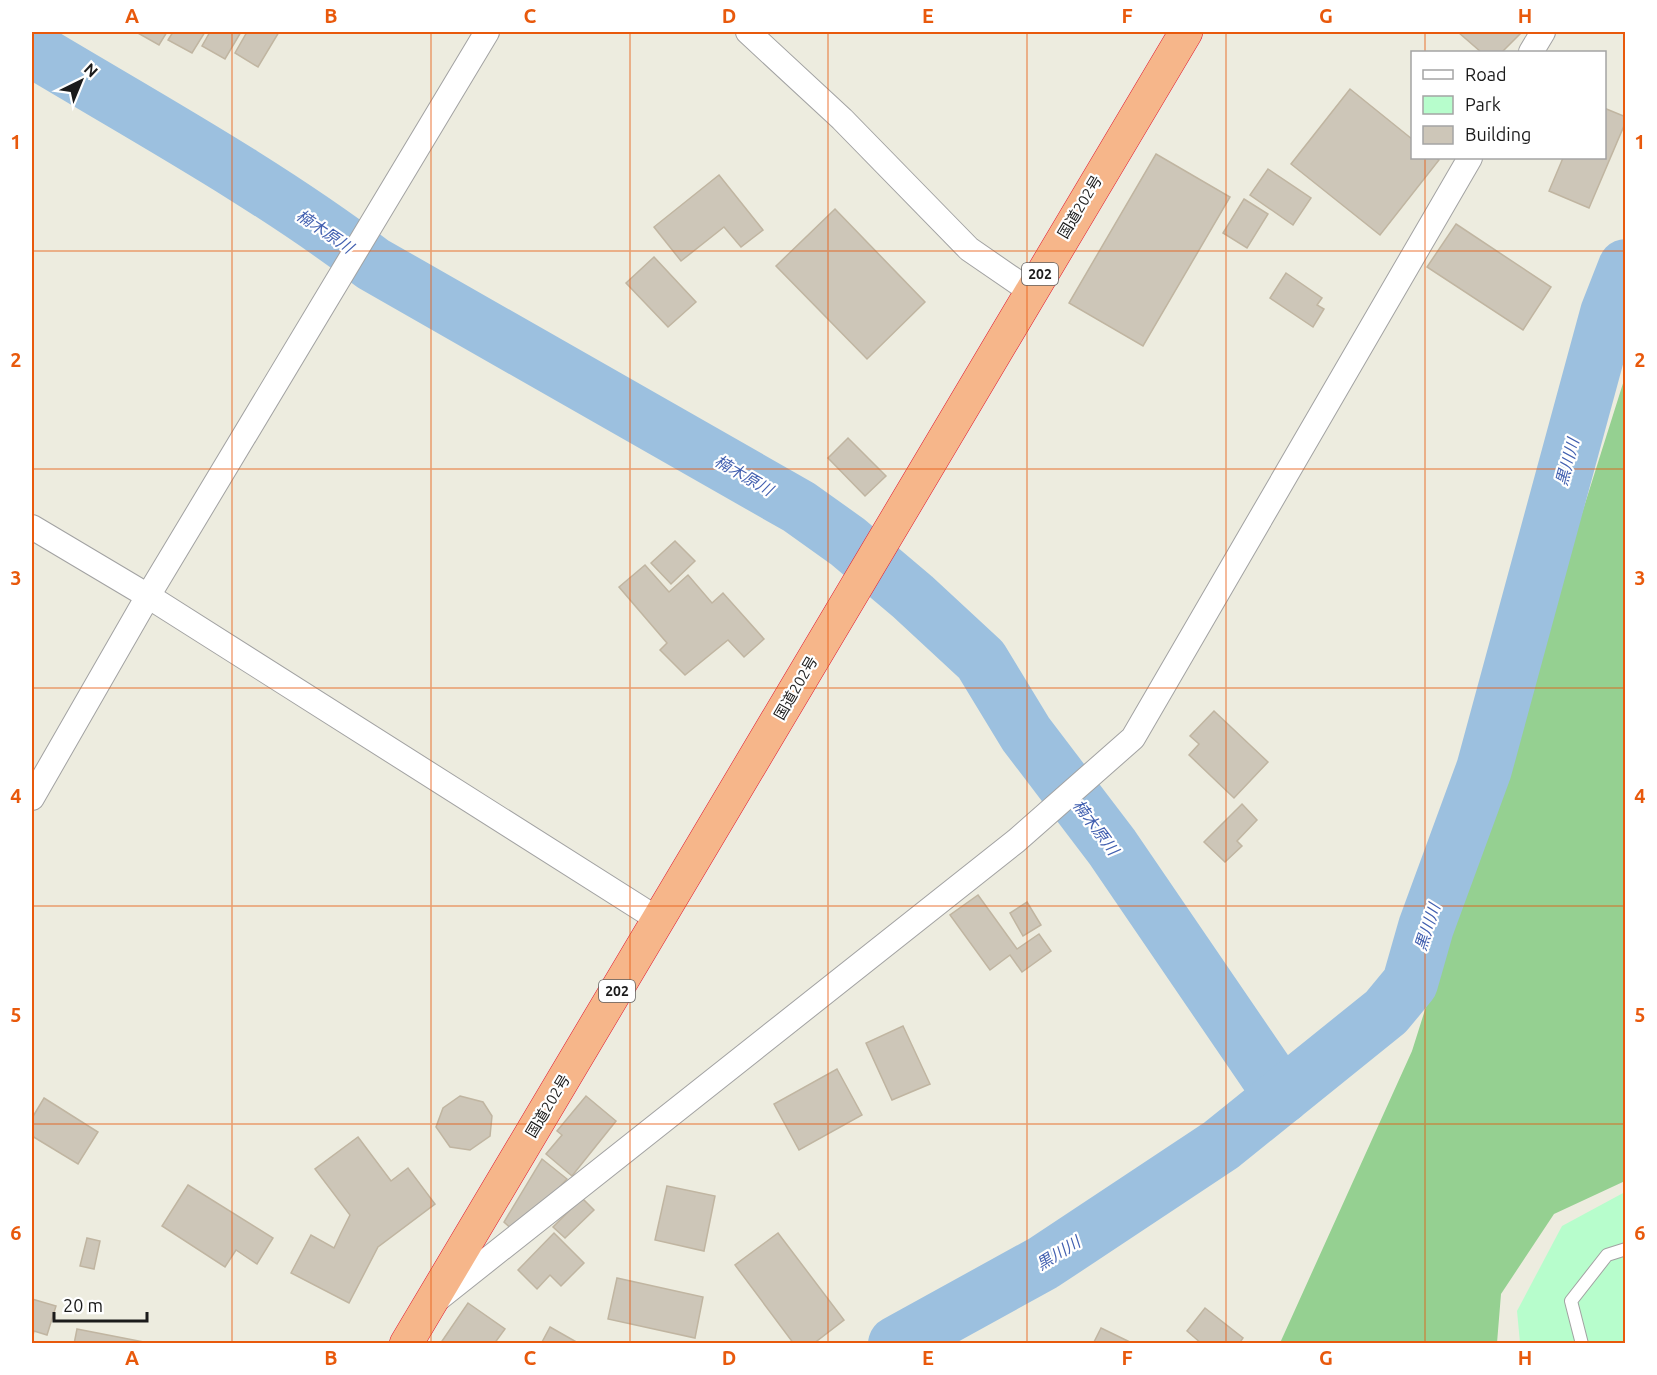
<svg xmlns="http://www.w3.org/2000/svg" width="1657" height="1375" viewBox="0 0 1657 1375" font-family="Ubuntu,'Noto Sans JP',sans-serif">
<rect width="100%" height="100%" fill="#edecdf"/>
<path fill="#95d091" d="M1625 377V1181L1554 1214 1501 1294 1497 1343H1280L1412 1051Z"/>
<path fill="#b7fdcc" d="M1625 1192V1343H1520L1517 1311 1562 1226Z"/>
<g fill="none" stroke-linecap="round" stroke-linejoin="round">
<g stroke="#9cc0df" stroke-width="56">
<path d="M32 49C147 118 266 183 373 264L799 507 848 542 913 597 981 660 1026 734 1112 847 1282 1096"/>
<path d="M896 1344 1043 1263 1221 1145 1386 1012 1410 983 1426 927 1484 769 1608 313 1626 267"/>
</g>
</g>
<g fill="#cdc6b8" stroke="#c0b5a1" stroke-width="1.5">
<path d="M136 32H167L159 45Z"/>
<path d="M173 32H205L192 53 168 40Z"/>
<path d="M210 32H241L225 59 202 46Z"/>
<path d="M247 32H279L258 67 235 53Z"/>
<path d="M1458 32H1522L1502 52H1481Z"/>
<path d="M1350 89 1412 139V158H1436L1439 160 1380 235 1291 164Z"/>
<path d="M1604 108 1626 117V121L1589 208 1549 191 1563 158H1604Z"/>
<path d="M1156 154 1230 197 1143 346 1069 303Z"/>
<path d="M1268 169 1311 198 1293 225 1250 195Z"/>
<path d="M719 175 763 230 741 247 724 227 681 261 654 227Z"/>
<path d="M1244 199 1268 214 1247 248 1223 233Z"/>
<path d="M835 209 925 302 867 359 776 266Z"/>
<path d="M1456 224 1551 287 1523 330 1427 267Z"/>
<path d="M654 257 696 302 668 327 626 283Z"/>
<path d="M1286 273 1322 298 1317 305 1324 309 1313 327 1270 298Z"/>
<path d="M848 438 886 476 865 496 828 458Z"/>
<path d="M675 541 695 561 671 584 651 563Z"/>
<path d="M645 565 669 592 688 575 712 603 723 593 764 639 744 657 728 640 685 675 660 650 667 643 619 587Z"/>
<path d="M1214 711 1268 762 1234 798 1189 755 1199 744 1190 736Z"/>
<path d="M1242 804 1257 820 1237 841 1242 846 1225 862 1204 842Z"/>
<path d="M978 895 1017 949 1039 934 1051 951 1022 972 1010 955 990 970 950 915Z"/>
<path d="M1027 902 1041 925 1023 936 1010 913Z"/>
<path d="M903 1026 930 1084 892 1100 866 1043Z"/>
<path d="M837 1069 862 1115 799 1150 774 1104Z"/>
<path d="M460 1096 483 1102 492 1116 490 1136 470 1150 450 1147 436 1127 443 1108Z"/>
<path d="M586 1096 616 1121 572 1176 546 1154 562 1135 557 1131Z"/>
<path d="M44 1098 98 1132 78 1164 32 1136V1118Z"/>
<path d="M358 1137 391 1181 408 1168 435 1204 378 1247 349 1303 291 1273 311 1235 334 1248 341 1233 350 1215 315 1169Z"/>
<path d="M542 1159 567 1179 516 1233 504 1222Z"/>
<path d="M188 1185 273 1238 257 1264 236 1250 225 1267 162 1226Z"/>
<path d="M667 1186 715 1196 704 1251 655 1240Z"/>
<path d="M582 1198 594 1210 565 1238 553 1227Z"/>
<path d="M554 1233 584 1263 561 1286 550 1275 537 1289 518 1270Z"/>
<path d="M778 1233 844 1320 813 1344H794L735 1265Z"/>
<path d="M87 1238 100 1241 94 1269 80 1266Z"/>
<path d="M617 1278 703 1297 695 1338 608 1319Z"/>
<path d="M32 1299 56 1306 47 1335 34 1331 32 1339Z"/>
<path d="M468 1303 505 1329 494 1344H440Z"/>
<path d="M1205 1308 1243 1338 1239 1344H1202L1187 1331Z"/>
<path d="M550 1327 580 1344H541Z"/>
<path d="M1101 1328 1134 1344H1093Z"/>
<path d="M77 1329 154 1344H74Z"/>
</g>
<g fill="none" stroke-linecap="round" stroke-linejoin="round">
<defs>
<path id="service" d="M1582 1344 1571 1301 1607 1255 1626 1249"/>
<g id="minor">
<path d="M748 32 842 119 969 249 1030 291"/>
<path d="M1531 52 1543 32"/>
<path d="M32 527 148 596 659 920"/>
<path d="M32 798 148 596 487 32"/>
<path d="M439 1298 1016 841 1133 738 1470 158"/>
</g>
<path id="trunk" d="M406 1344 1186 32"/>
</defs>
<use href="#service" stroke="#a2a2a2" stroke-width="14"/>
<use href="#minor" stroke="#a2a2a2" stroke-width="26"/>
<use href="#trunk" stroke="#e0172f" stroke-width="34"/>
<use href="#service" stroke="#fff" stroke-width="12"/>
<use href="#minor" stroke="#fff" stroke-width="24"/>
<use href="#trunk" stroke="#f6b68a" stroke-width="33"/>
</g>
<path fill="none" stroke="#e8590c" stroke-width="1.5" stroke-opacity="0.55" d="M232 32V1344M431 32V1344M630 32V1344M828 32V1344M1027 32V1344M1226 32V1344M1425 32V52M1425 158V1344M32 251H1626M32 469H1626M32 688H1626M32 906H1626M32 1124H1626"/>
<g text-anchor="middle" stroke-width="4.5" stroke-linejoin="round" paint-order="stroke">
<g fill="#fff" stroke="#5f5f5f" stroke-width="1.5">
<rect x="1022" y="263" width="36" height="22" rx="4.5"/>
<rect x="599" y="980" width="36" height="22" rx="4.5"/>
</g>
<g font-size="14" font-weight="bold" fill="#1b1b1b">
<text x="1040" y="279">202</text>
<text x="617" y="996">202</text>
</g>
<g font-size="15" fill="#1b1b1b" stroke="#fff">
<text transform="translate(1080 207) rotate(-59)" y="5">国道202号</text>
<text transform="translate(796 688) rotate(-60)" y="5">国道202号</text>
<text transform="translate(548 1106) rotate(-59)" y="5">国道202号</text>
</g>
<g font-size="16" font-style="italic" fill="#4260b0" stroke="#fff">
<text transform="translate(325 231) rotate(34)" y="6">楠木原川</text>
<text transform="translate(1567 462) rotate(-75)" y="6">黒川川</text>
<text transform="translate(744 475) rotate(30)" y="6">楠木原川</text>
<text transform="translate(1096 827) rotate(53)" y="6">楠木原川</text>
<text transform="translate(1427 927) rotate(-72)" y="6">黒川川</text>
<text transform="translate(1058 1253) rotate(-32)" y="6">黒川川</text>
</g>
</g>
<rect width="1657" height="1375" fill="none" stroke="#ffffff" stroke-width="66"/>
<rect x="1411" y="51" width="195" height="108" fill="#ffffff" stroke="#a4a4a4" stroke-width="1.5"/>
<rect x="1423" y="70" width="30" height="9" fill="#ffffff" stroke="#a4a4a4" stroke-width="1.5"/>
<text x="1465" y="81" font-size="18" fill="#1b1b1b">Road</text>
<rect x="1423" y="96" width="30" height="18" fill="#b7fdcc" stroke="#a4a4a4" stroke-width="1.5"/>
<text x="1465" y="111" font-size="18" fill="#1b1b1b">Park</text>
<rect x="1423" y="126" width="30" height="18" fill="#cdc6b8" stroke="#a4a4a4" stroke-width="1.5"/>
<text x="1465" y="141" font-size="18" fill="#1b1b1b">Building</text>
<g transform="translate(81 81) rotate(43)" stroke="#ffffff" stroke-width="4.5" paint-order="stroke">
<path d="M0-4.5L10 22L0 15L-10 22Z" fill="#1b1b1b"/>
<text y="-9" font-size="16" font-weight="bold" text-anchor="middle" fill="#1b1b1b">N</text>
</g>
<path d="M54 1312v9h93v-9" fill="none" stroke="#1b1b1b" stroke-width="3"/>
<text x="63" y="1312" font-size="18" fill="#1b1b1b" stroke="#ffffff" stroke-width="4.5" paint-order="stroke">20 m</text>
<rect x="33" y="33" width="1591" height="1309" fill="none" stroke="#e8590c" stroke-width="2"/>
<g font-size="20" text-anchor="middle" font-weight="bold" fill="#e8590c">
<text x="132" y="23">A</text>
<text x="331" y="23">B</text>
<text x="530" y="23">C</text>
<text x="729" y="23">D</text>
<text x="928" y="23">E</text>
<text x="1127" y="23">F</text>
<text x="1326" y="23">G</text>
<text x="1525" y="23">H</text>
<text x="16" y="149">1</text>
<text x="1640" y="149">1</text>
<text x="16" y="367">2</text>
<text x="1640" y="367">2</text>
<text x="16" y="585">3</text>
<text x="1640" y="585">3</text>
<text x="16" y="803">4</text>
<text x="1640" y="803">4</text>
<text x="16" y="1022">5</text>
<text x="1640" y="1022">5</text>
<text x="16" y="1240">6</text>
<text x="1640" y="1240">6</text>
<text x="132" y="1365">A</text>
<text x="331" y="1365">B</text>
<text x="530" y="1365">C</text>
<text x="729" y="1365">D</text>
<text x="928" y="1365">E</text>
<text x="1127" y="1365">F</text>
<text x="1326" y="1365">G</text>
<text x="1525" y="1365">H</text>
</g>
</svg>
